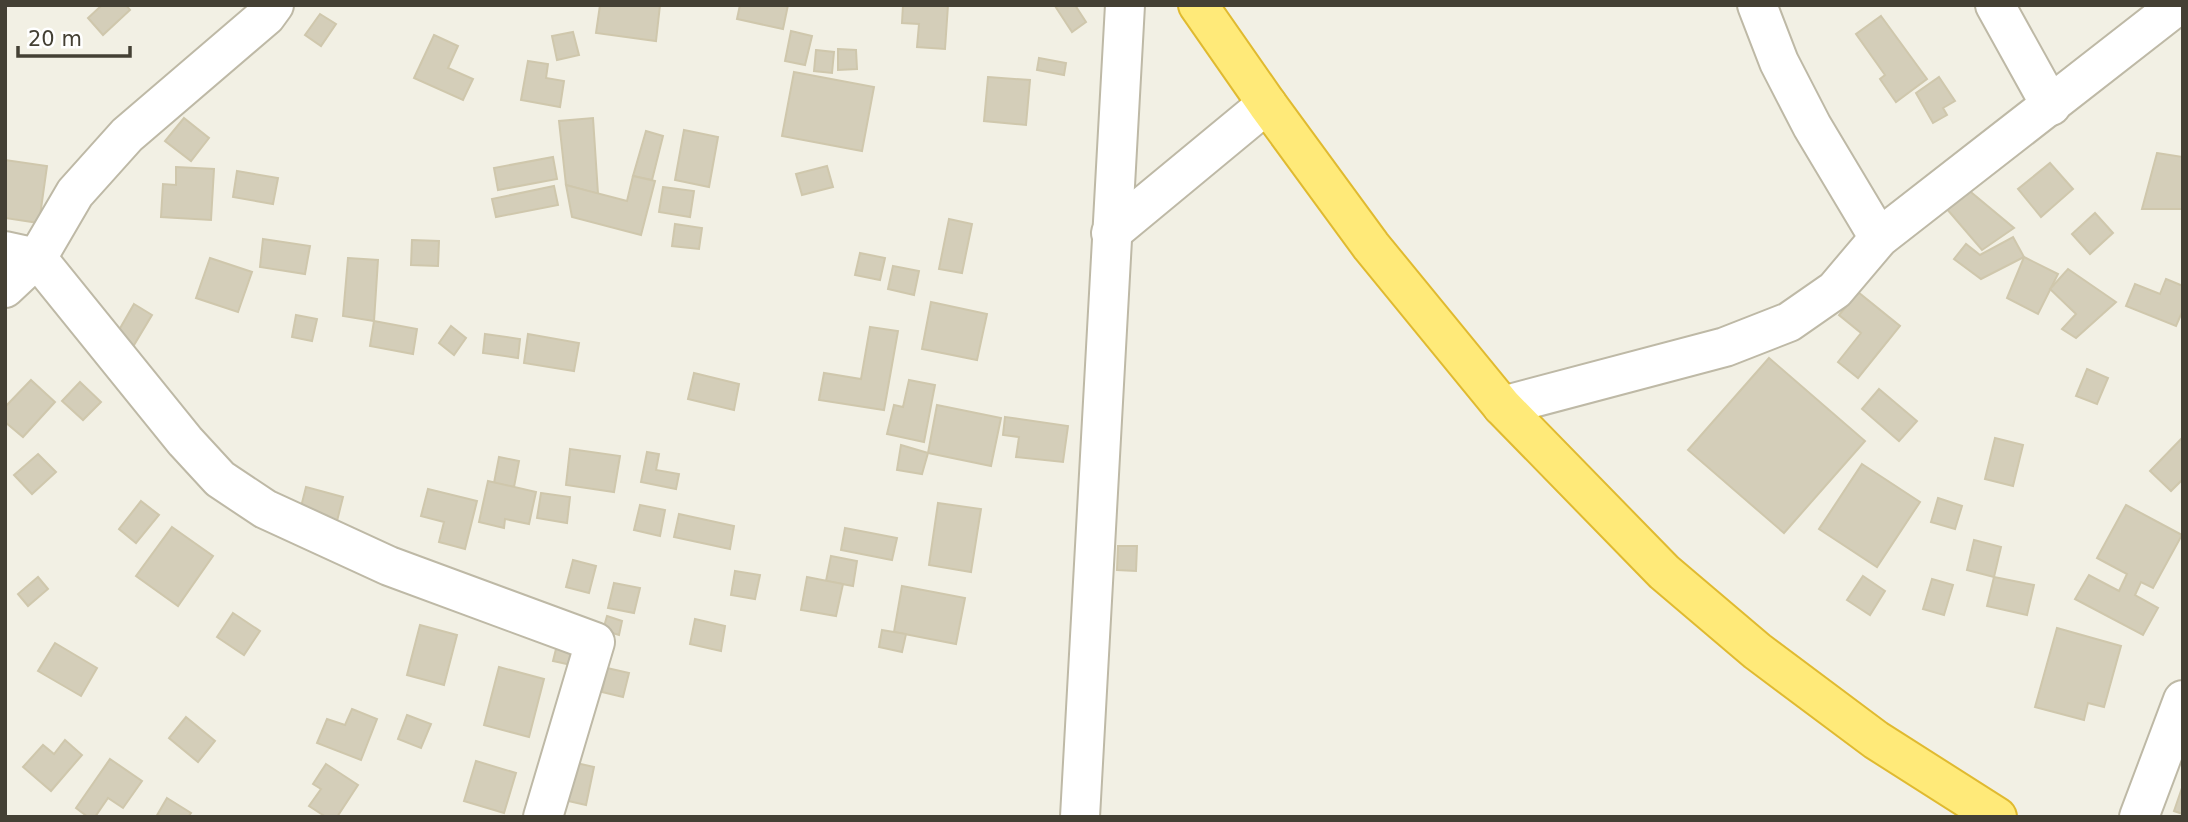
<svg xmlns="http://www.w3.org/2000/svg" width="2188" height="822" viewBox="0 0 2188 822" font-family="'DejaVu Sans',sans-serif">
<rect width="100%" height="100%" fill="#f2f0e4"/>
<g fill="#d4ceb9" stroke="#cfc7ac" stroke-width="2">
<path d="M102 5H126L130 10 103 35 88 18Z"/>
<path d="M600 5H660L656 41 596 33Z"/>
<path d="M740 5H788L783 29 737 19Z"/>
<path d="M903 5H948L945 49 917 47 919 24 902 23Z"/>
<path d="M1075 5 1086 22 1072 32 1055 6Z"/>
<path d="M320 14 336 24 321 46 305 35Z"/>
<path d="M1881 16 1927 79 1896 102 1880 79 1885 75 1856 34Z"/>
<path d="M791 31 812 36 805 65 785 61Z"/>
<path d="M573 32 579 55 557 60 552 36Z"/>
<path d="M434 35 458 46 448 68 473 79 463 100 414 78Z"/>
<path d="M838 49 856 50 857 69 838 70Z"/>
<path d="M816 50 834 52 832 73 814 71Z"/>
<path d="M1039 58 1066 63 1064 75 1037 70Z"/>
<path d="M528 61 548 64 546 78 564 81 560 107 521 100Z"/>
<path d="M794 72 874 87 862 151 782 136Z"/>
<path d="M988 77 1030 80 1026 125 984 121Z"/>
<path d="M1939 77 1955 101 1943 108 1947 115 1933 123 1916 93Z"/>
<path d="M184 118 209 138 191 161 165 141Z"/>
<path d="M593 118 598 194 566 185 559 121Z"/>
<path d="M684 130 718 137 709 187 675 180Z"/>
<path d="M646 131 663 136 652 180 633 176Z"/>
<path d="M2157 153 2183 157V209H2142Z"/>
<path d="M553 157 557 179 498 190 494 168Z"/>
<path d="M5 160 47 166 39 223 5 218Z"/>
<path d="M2050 163 2073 189 2041 217 2018 189Z"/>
<path d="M827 166 833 187 802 195 796 174Z"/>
<path d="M176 167 214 169 211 220 161 217 163 184 176 185Z"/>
<path d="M237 171 278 178 273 204 233 197Z"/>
<path d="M633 176 655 181 641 235 572 217 566 185 627 201Z"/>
<path d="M554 186 558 205 496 217 492 199Z"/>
<path d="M663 187 694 191 690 217 659 212Z"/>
<path d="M1966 188 2014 228 1982 250 1946 208Z"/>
<path d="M2095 213 2113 233 2090 254 2072 234Z"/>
<path d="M949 219 972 224 962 273 939 269Z"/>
<path d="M675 224 702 228 699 249 672 246Z"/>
<path d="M2013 237 2024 257 1981 279 1954 259 1966 244 1980 255Z"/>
<path d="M263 239 310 246 305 274 260 267Z"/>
<path d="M412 240 439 241 438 266 411 265Z"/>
<path d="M860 253 885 258 880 280 855 275Z"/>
<path d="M2024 257 2058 274 2038 314 2007 298Z"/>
<path d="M210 258 252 272 238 312 196 298Z"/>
<path d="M348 258 378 260 374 321 343 316Z"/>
<path d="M893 266 919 271 914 295 888 289Z"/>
<path d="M2068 269 2116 302 2076 338 2062 329 2076 314 2050 289Z"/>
<path d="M2166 279 2183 286V310L2176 326 2126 306 2135 284 2160 294Z"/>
<path d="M1858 292 1900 326 1858 378 1838 362 1861 333 1839 315Z"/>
<path d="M931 302 987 314 977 360 922 349Z"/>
<path d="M134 304 152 315 128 355 111 344Z"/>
<path d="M296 315 317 319 312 341 292 337Z"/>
<path d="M374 321 417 329 413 354 370 346Z"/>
<path d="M451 326 466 338 454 355 439 343Z"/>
<path d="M870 327 898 331 884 410 819 400 824 373 861 379Z"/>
<path d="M485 334 520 339 518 358 483 353Z"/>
<path d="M528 334 579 343 574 371 524 363Z"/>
<path d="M1769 358 1865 441 1784 533 1688 450Z"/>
<path d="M2087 369 2108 378 2097 404 2076 396Z"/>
<path d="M694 373 739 384 734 410 688 399Z"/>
<path d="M31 380 55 402 23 437 5 422V407Z"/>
<path d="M909 380 935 385 924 442 887 434 894 405 903 407Z"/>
<path d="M80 382 101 402 83 420 62 401Z"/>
<path d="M1879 389 1917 421 1899 441 1862 409Z"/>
<path d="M937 405 1001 418 991 466 928 453Z"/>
<path d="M1005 417 1068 426 1063 462 1016 457 1019 437 1003 435Z"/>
<path d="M2183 437V479L2171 491 2150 471Z"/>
<path d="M1995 438 2023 445 2013 486 1985 479Z"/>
<path d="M901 445 928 453 922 474 897 470Z"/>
<path d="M570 449 620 456 614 492 566 485Z"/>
<path d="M647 452 659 454 656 470 679 474 676 489 641 482Z"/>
<path d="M38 454 56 472 32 494 14 475Z"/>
<path d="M499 457 519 461 514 487 494 483Z"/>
<path d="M1862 464 1920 502 1877 567 1819 529Z"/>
<path d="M488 481 536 492 529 524 505 519 504 528 479 522Z"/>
<path d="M306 487 343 497 337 521 300 511Z"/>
<path d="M428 489 477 501 465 549 439 542 444 522 421 516Z"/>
<path d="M541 493 570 497 567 523 537 518Z"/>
<path d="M1938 498 1962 506 1955 529 1931 522Z"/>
<path d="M141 501 159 515 136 543 119 529Z"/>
<path d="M938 503 981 509 971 572 929 565Z"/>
<path d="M640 505 665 510 660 536 634 530Z"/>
<path d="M2126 505 2182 535 2153 588 2141 582 2135 595 2158 608 2143 635 2075 599 2089 575 2119 591 2127 574 2097 558Z"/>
<path d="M679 514 734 526 730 549 674 537Z"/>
<path d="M172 527 213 556 178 606 136 576Z"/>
<path d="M845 528 897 538 892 560 841 550Z"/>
<path d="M1974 540 2001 547 1994 577 1967 570Z"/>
<path d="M1118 546H1137L1136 571 1117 570Z"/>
<path d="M831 556 857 561 853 586 826 581Z"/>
<path d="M573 560 596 566 589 593 566 587Z"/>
<path d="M735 571 760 575 755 599 731 595Z"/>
<path d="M1863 576 1885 591 1870 615 1847 600Z"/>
<path d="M38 577 48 589 28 606 18 594Z"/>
<path d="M807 577 843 584 836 616 801 610Z"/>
<path d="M1994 577 2034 585 2027 615 1987 606Z"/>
<path d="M1932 579 1953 585 1944 615 1923 609Z"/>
<path d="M614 583 640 588 634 613 608 608Z"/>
<path d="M902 586 965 598 956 644 894 632Z"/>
<path d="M233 613 260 631 244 655 217 637Z"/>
<path d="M607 616 622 621 619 635 603 630Z"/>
<path d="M695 619 725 626 721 651 690 644Z"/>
<path d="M420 625 457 635 444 685 407 675Z"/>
<path d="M2057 628 2121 646 2104 707 2088 703 2084 720 2035 707Z"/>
<path d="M882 630 906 634 902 652 879 647Z"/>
<path d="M558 641 581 647 576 666 553 661Z"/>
<path d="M55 643 97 668 81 696 38 671Z"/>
<path d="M499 667 544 679 529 737 484 725Z"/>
<path d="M607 668 629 673 623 697 602 692Z"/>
<path d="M352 709 377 719 361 760 317 743 327 719 345 725Z"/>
<path d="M407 715 431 724 421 748 398 739Z"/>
<path d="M186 717 215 741 198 762 169 738Z"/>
<path d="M65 740 82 755 51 791 23 767 43 745 54 754Z"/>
<path d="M110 759 142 781 123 808 108 798 95 817H88L76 808Z"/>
<path d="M476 761 516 773 504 813 464 801Z"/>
<path d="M572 762 594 767 586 805 564 800Z"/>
<path d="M326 764 358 785 337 817H326L309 806 321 789 313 784Z"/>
<path d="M2183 785V814L2174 811Z"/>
<path d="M167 798 191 813 188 817H156Z"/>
</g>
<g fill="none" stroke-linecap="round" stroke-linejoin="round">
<defs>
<g id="minor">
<path d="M1757 5 1779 62 1812 126 1879 238"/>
<path d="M1995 5 2051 106"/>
<path d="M1111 233 1267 104"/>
<path d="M5 251 37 258 185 441 220 479 265 509 389 566 595 642 543 817"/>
<path d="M5 288 37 258 75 193 127 135 266 16 274 5"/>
<path d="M1502 406 1725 347 1789 322 1835 290 1879 238 2178 5"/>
<path d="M1080 817 1125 5"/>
<path d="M2139 817 2183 700"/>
</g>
<path id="trunk" d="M1198 5 1267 104 1371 246 1502 406 1664 572 1757 651 1876 740 1997 817"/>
</defs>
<use href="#minor" stroke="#beb9a6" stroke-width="42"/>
<use href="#trunk" stroke="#e0ba30" stroke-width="42"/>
<use href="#minor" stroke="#fff" stroke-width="38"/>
<use href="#trunk" stroke="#ffea79" stroke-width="38"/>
</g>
<rect width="2188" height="822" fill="none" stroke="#444034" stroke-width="14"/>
<path d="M18 46v10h112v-10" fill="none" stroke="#444034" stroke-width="3.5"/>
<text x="28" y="46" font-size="21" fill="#444034" stroke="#ffffff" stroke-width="5" paint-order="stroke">20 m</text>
</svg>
